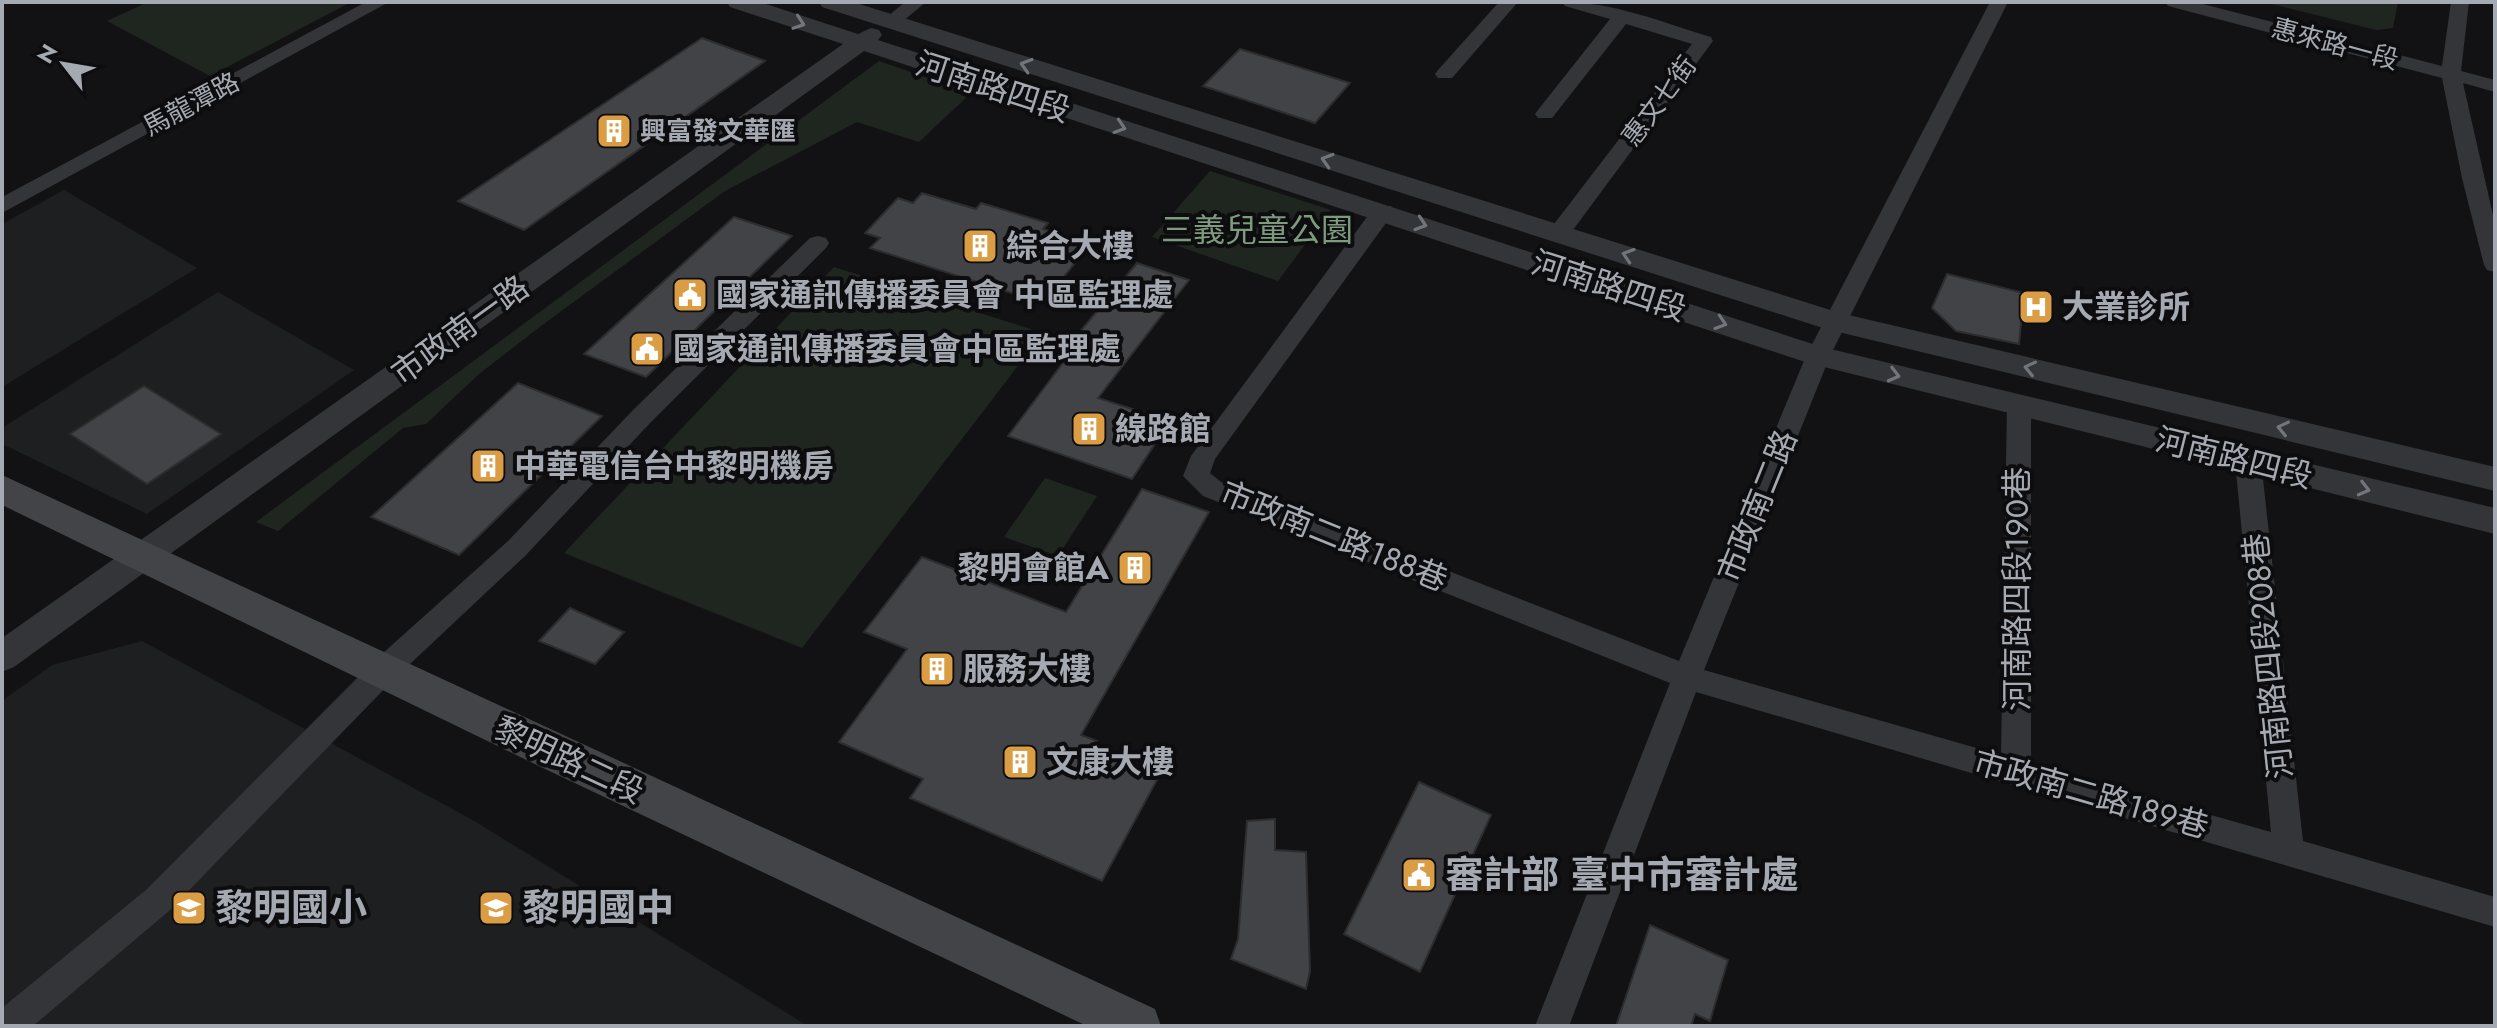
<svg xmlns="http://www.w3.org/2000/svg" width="2497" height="1028" viewBox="0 0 2497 1028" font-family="Jost,'Noto Sans TC',sans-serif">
<rect width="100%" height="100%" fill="#121214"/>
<g fill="#1e1f20">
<path d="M64 190 197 268 2 387V224Z"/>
<path d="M218 292 354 370 147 514 2 444V428Z"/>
<path d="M142 641 471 819 808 1026H2V701L52 665Z"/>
</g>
<g fill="#1f261f">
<path d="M148 2H351L210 76 107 21Z"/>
<path d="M2264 2H2398L2393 28 2376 30Z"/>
<path d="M879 61 971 93 919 142 857 122 725 191 541 326 479 374 426 424 403 428 278 531 256 522Z"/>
<path d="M1210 171 1331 210 1278 281 1152 237Z"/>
<path d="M834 267 1043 333 802 648 564 553Z"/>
<path d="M1045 478 1097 496 1058 556 1004 537Z"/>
</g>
<g fill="#414346" stroke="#2d2d2f" stroke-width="2">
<path d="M702 38 765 61 524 230 458 201Z"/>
<path d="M1240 49 1350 83 1315 123 1203 86Z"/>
<path d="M922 193 976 209 981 203 1048 223 1043 229 1090 244 1043 303 870 248 880 238 865 233 898 198 913 203Z"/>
<path d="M734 217 792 236 646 377 584 354Z"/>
<path d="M1137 263 1189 280 1098 398 1170 421 1132 479 1008 436 1074 348 1068 346Z"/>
<path d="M1947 274 2024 293 2019 344 1956 331 1932 308Z"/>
<path d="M518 383 602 416 459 555 371 517Z"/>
<path d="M144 386 221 434 147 484 70 434Z"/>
<path d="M1142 489 1209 512 1081 735 1097 741 1091 750 1158 778 1102 881 910 798 923 779 839 742 907 649 864 632 922 557 1066 612Z"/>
<path d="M570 608 624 632 595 664 539 641Z"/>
<path d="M1419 782 1491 815 1420 972 1344 934Z"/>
<path d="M1275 819V850L1306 852 1310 971 1306 989 1231 959 1238 939 1247 821Z"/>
<path d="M1650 925 1728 960 1710 1021 1695 1014 1691 1026H1616Z"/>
</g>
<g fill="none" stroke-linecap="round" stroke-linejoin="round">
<g fill="#343538" fill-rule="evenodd">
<path d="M366 2H389L2 213V197Z"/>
<path d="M905 2H926L897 26H883L881 22Z"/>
<path d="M1499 2H1518L1452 78H1438L1435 74 1438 70Z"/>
<path d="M1562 2C1614 2 1661 22 1711 37L1713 41 1567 238H1551L1548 233 1551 228 1692 44 1626 24 1552 118H1538L1535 114 1538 110 1610 19 1565 6Z"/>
<path d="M1990 2H2008L1830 356 1704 670 2001 755 2007 406 2010 400 2019 397 2028 400 2031 406V764L2271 832 2235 461 2239 454 2248 452 2257 454 2261 461 2303 841 2495 897V927L1696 692 1569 1026H1535L1670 683 1203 496 1183 476 1191 456 1375 206H1391L1394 211 1391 216 1215 459 1210 473 1221 482 1679 661 1806 356Z"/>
<path d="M2165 2H2195L2442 66 2451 2H2469L2461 71 2495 80V92L2463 83 2495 224V272L2487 270 2484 265 2462 178 2442 78 2168 6Z"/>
<path d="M818 236 826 238 829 243 826 248 652 421 526 555 393 680 169 911 33 1026H2V1008L147 889 373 662 508 541 634 409 810 238Z"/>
</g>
<g fill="#343538" fill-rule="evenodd">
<path d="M727 2H760L858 34 871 28 879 30 882 35 878 40 1822 347 2495 508V534L1808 363 864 51 14 667 2 672V638L843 44 730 7Z"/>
<path d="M819 2H853L1840 313 2495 467V491L1826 329 822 7Z"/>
</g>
<path fill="#424448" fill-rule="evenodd" d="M2 475 1155 1009 1161 1026H1087L543 768 2 505Z"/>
</g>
<defs><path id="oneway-chevron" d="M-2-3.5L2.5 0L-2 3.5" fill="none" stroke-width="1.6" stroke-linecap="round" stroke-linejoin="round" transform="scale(2)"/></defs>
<g stroke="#72757b">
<use href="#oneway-chevron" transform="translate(799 23) rotate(19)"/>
<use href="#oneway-chevron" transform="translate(1026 65) rotate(-163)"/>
<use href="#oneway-chevron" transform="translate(1120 127) rotate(18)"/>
<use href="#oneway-chevron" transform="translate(1327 160) rotate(-163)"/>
<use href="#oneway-chevron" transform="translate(1421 224) rotate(18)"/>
<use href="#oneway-chevron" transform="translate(1628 255) rotate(-162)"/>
<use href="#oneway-chevron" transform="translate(1721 323) rotate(18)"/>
<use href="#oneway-chevron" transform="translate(2030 368) rotate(-167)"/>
<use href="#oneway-chevron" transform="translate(1894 375) rotate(14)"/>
<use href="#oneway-chevron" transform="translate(2283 428) rotate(-167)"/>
<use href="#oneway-chevron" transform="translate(2364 489) rotate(14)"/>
</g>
<defs>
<symbol id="building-square" viewBox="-11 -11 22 22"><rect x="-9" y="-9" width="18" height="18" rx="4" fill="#db9d43" stroke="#0d0d0f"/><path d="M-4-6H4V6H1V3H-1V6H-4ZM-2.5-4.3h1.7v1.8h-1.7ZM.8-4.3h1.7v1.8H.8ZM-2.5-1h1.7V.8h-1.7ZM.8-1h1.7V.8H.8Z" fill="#fff"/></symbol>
<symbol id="civic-square" viewBox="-11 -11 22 22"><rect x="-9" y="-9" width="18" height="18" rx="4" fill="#db9d43" stroke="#0d0d0f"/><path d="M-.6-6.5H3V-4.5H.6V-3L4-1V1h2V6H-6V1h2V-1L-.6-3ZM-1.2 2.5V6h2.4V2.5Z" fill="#fff"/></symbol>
<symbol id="hospital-square" viewBox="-11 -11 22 22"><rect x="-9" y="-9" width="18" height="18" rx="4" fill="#db9d43" stroke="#0d0d0f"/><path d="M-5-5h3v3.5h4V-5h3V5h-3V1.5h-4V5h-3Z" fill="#fff"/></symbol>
<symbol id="school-square" viewBox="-11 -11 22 22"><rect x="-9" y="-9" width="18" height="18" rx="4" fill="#db9d43" stroke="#0d0d0f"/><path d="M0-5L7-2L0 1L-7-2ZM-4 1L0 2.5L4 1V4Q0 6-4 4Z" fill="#fff"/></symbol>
</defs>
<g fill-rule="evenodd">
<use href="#building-square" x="594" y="111" width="40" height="40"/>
<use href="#building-square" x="960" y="226" width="40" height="40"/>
<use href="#civic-square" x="670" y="275" width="40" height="40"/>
<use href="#hospital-square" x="2016" y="287" width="40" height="40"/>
<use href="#civic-square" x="627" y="329" width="40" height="40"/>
<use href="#building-square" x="1069" y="409" width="40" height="40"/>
<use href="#building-square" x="468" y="446" width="40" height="40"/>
<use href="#building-square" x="1115" y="548" width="40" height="40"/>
<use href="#building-square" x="917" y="649" width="40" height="40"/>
<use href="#building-square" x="1000" y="742" width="40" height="40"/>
<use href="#civic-square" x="1399" y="855" width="40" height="40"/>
<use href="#school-square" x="169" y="888" width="40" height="40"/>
<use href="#school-square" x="476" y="888" width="40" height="40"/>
</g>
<g text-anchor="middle" stroke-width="8" stroke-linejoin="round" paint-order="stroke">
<g font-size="26" fill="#a5aab2" stroke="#0d0d0f">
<text transform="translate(2335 44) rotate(15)" y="9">惠來路一段</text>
<text transform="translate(1659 101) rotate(-53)" y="9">惠文七街</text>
<text transform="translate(191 104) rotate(-28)" y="9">馬龍潭路</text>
</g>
<g font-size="26" font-weight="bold" fill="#a5aab2" stroke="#0d0d0f" text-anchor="start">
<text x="640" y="140">興富發文華匯</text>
</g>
<g font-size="32" fill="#a5aab2" stroke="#0d0d0f">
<text transform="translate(993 87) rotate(18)" y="11">河南路四段</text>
<text transform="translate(1609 286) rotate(18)" y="11">河南路四段</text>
<text transform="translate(460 330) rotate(-36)" y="11">市政南一路</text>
<text transform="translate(2234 458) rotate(14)" y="11">河南路四段</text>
<text transform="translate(1757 506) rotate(-68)" y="11">市政南二路</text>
<text transform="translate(1334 536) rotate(22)" y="11">市政南二路188巷</text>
<text transform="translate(2017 589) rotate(-90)" y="11">河南路四段190巷</text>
<text transform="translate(2268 656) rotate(-96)" y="11">河南路四段208巷</text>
<text transform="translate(569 760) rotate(25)" y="11">黎明路二段</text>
<text transform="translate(2091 794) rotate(16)" y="11">市政南二路189巷</text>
</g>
<g font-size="32" fill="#7f9b7f" stroke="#0d0d0f">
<text x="1257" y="241">三義兒童公園</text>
</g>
<g font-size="32" font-weight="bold" fill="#a5aab2" stroke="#0d0d0f" text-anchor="start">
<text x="1006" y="257">綜合大樓</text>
<text x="716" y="306">國家通訊傳播委員會 中區監理處</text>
<text x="2062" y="318">大業診所</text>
<text x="673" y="360">國家通訊傳播委員會中區監理處</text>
<text x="1115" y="440">線路館</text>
<text x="514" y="477">中華電信台中黎明機房</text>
<text x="1109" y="579" text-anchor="end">黎明會館A</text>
<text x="963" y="680">服務大樓</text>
<text x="1046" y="773">文康大樓</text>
</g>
<g font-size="38" font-weight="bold" fill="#a5aab2" stroke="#0d0d0f" text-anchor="start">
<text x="1445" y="888">審計部 臺中市審計處</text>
<text x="215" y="921">黎明國小</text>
<text x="522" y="921">黎明國中</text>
</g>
</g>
<rect width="2497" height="1028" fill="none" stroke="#a5aab2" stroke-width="8"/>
<g transform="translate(64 64) rotate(301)" stroke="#0d0d0f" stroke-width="6" paint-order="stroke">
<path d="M0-6L14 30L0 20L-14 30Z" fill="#a5aab2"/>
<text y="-12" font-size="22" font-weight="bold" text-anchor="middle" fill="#a5aab2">N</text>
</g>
</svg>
